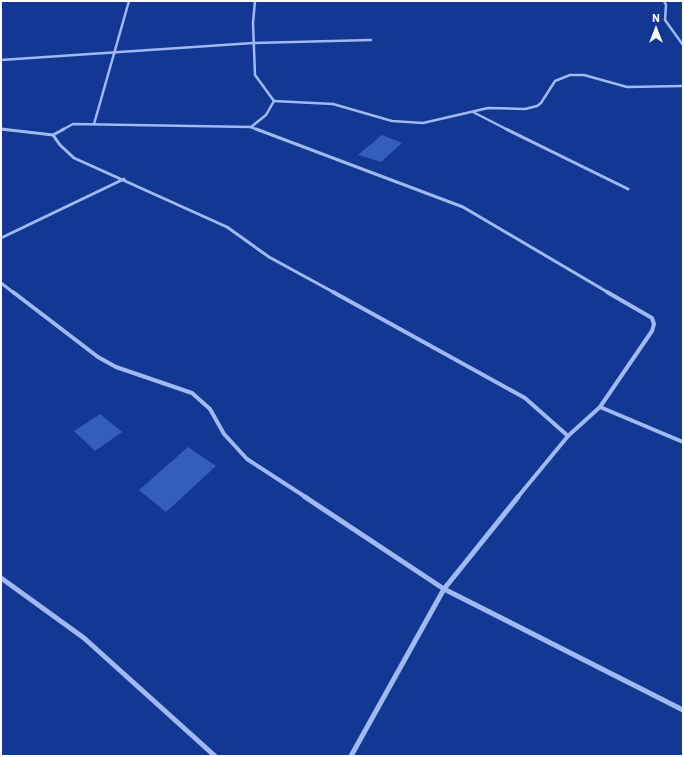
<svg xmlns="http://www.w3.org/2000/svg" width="684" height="757" viewBox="0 0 684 757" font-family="'IBM Plex Sans',sans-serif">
<rect width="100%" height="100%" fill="#123894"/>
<g fill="#355ebb">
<path d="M382 135 402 143 381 162 358 155Z"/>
<path d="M100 414 122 432 95 451 74 431Z"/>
<path d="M188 447 216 466 166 512 139 490Z"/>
</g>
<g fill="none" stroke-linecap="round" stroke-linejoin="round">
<g stroke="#a0b9f3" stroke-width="2.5">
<path d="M255 1 253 23 255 75 274 101"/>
<path d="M664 1 666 5 665 20 683 45"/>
<path d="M1 60 253 43 371 40"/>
<path d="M274 101 333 104 392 121 423 123 488 108 525 109 537 106 541 103 555 81 570 75H584L627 87 683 86"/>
<path d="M473 112 508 130"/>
<path d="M94 124 129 1"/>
<path d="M251 127 266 115 274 101"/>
<path d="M1 129 8 130"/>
<path d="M62 130 73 124 251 127 258 130"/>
</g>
<g stroke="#a0b9f3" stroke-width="3">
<path d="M1 129 53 135"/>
<path d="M64 129 53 135 60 145 74 158 227 227 269 257 335 293"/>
<path d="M256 129 463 207 609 293"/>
<path d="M506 129 628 189"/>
<path d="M1 238 124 179"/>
<path d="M1 283 14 293"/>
</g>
<g stroke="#a0b9f3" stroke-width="4">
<path d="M13 292 98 357 116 367 192 393 210 409 224 434 247 459 307 498"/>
<path d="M333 292 525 398 568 436"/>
<path d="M600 407 683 442"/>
<path d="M568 436 600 407 652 331 654 324 652 318 607 292"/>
<path d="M517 498 568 436"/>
</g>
<g stroke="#a0b9f3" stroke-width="5">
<path d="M305 497 444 589 683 710"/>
<path d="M1 578 84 638 215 756"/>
<path d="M351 756 444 589 518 497"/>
</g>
</g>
<rect width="684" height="757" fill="none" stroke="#ffffff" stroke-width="4"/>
<g transform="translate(656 28)" stroke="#123894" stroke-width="3" paint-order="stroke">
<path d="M0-3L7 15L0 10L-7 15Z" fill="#ffffff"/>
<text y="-6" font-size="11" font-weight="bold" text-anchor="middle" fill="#ffffff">N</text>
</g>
</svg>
